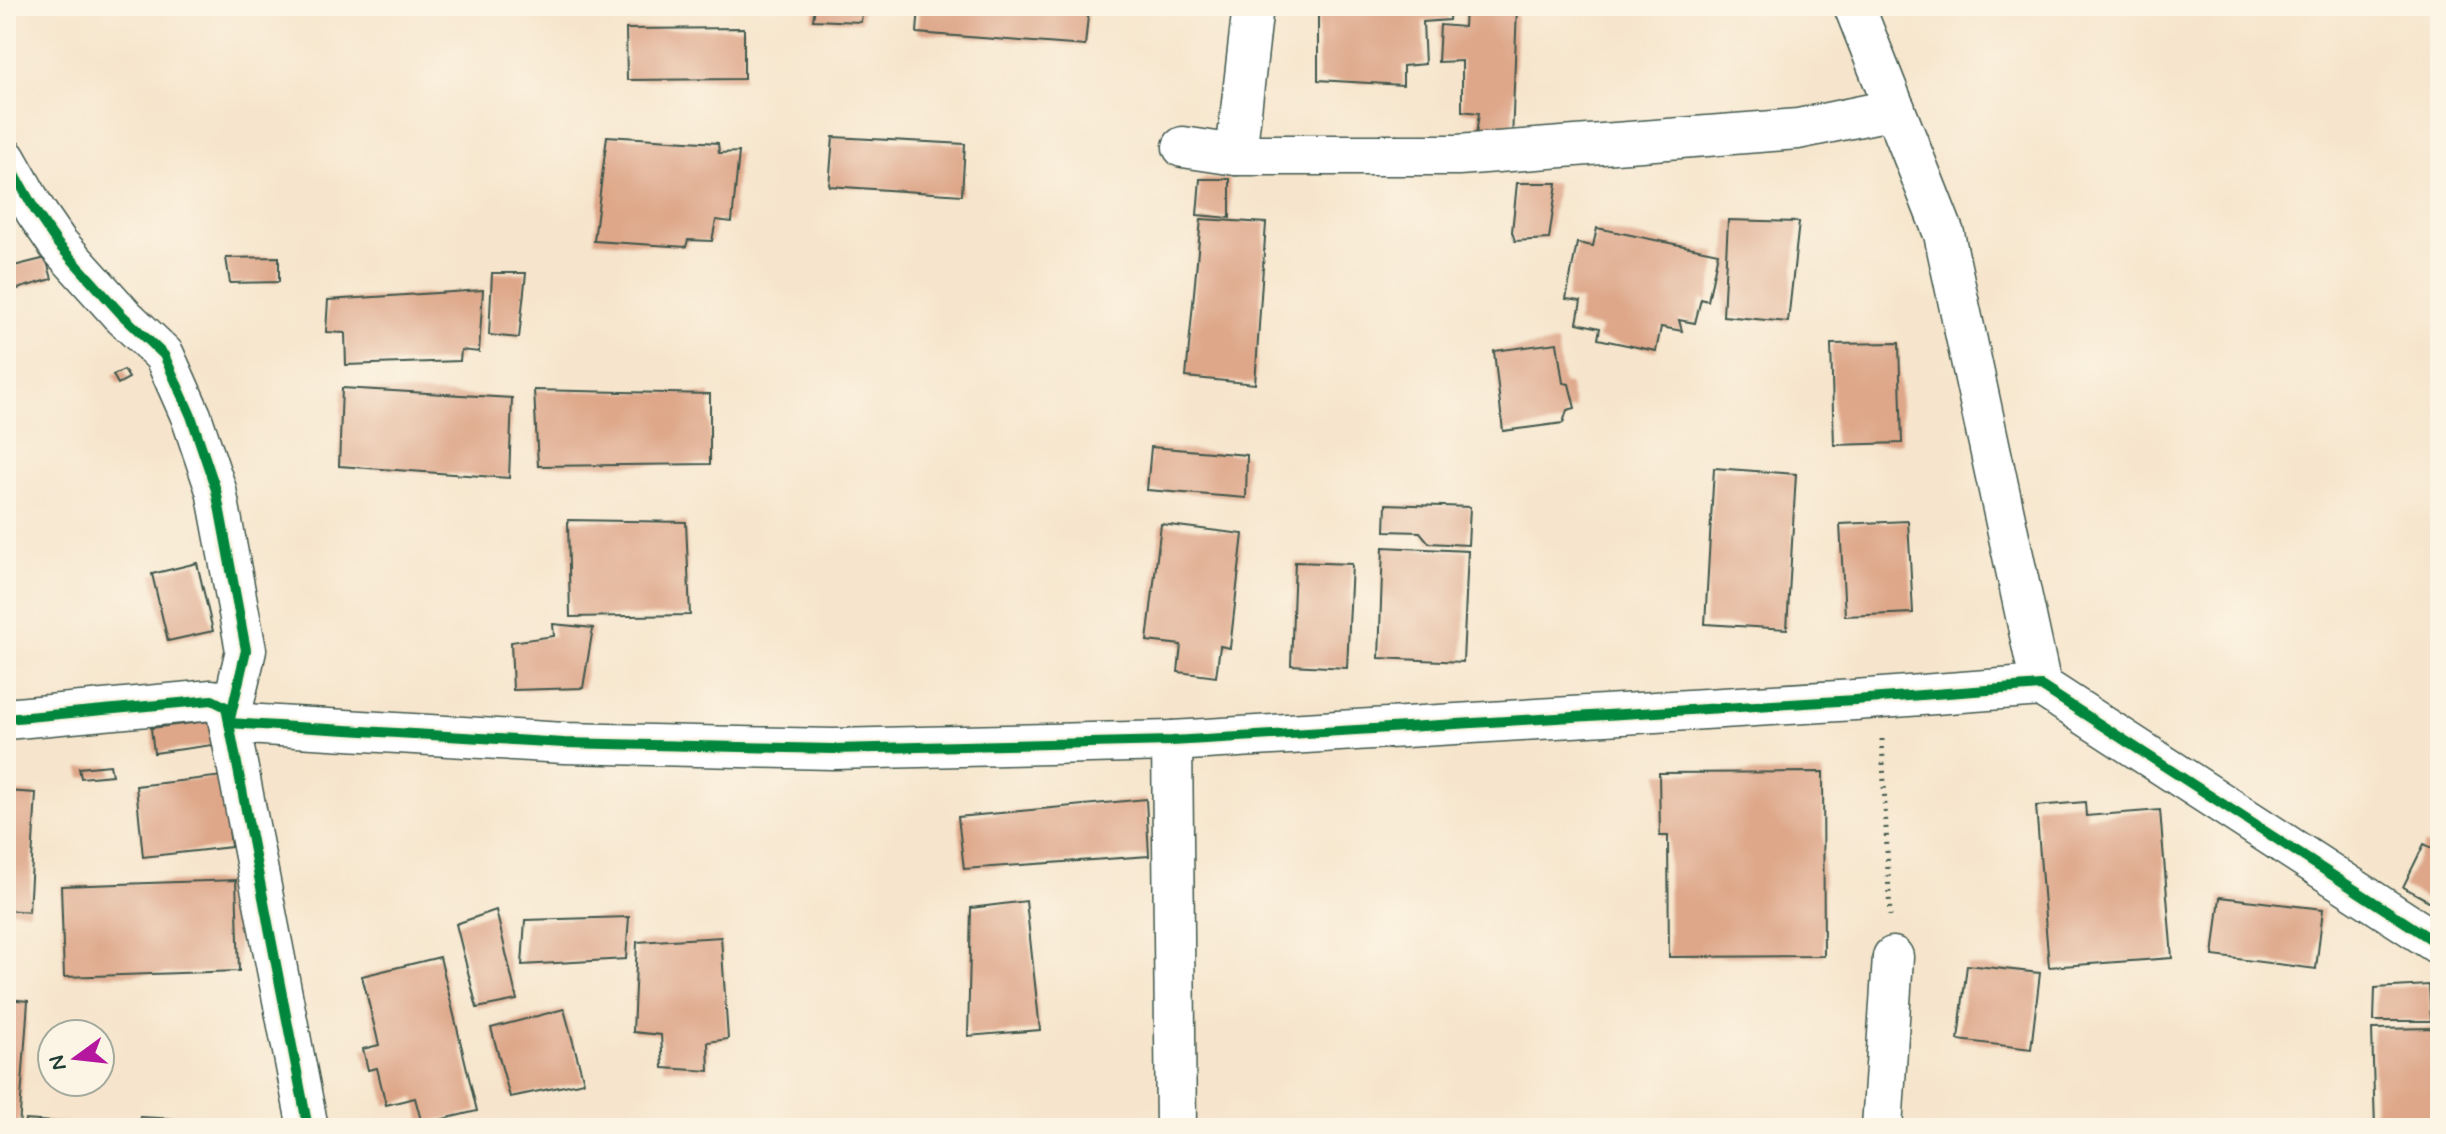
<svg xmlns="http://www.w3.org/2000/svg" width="2446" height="1134" viewBox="0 0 2446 1134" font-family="Mynerve,sans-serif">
<rect width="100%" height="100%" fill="#fcf5e5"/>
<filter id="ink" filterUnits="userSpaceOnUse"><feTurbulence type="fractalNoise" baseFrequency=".0125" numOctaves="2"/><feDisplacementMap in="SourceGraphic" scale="16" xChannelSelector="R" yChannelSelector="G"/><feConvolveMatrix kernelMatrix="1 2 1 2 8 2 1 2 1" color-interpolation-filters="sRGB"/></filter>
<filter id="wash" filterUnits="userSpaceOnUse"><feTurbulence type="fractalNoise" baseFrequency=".006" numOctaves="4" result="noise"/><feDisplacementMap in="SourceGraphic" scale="32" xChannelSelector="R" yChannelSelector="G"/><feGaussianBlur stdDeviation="1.8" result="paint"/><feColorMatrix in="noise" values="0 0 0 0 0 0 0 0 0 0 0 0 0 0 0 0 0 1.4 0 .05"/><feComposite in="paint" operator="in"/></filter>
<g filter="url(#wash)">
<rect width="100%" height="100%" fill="#f6e5cc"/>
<g id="blocks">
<g fill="#dea78a">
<path d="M815 6H863L861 22 813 20Z"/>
<path d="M919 6H1089L1085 46 917 33Z"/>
<path d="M1318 6H1450L1449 20 1423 22 1425 64 1403 66V85L1318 80Z"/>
<path d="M1465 6H1517L1512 141 1476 136 1479 113 1462 111V61L1438 62 1440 25 1464 27Z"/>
<path d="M744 28V79L627 80 626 29Z"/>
<path d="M607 136 718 143 719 153 739 152 732 222 716 220 712 241 688 240 686 247 594 241Z"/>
<path d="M833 137 965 144 962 195 829 186Z"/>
<path d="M1200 179H1230V218L1197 215Z"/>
<path d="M1517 183H1557L1549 239 1515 241 1512 232Z"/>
<path d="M1201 219 1266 223 1255 384 1186 377Z"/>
<path d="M1728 220 1799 222 1788 322 1723 316Z"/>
<path d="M1597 228 1718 253 1708 301 1701 299 1695 323 1679 320 1682 331 1661 327 1656 351 1598 339 1600 328 1577 323 1581 301 1566 299 1577 243 1593 246Z"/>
<path d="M279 257V282L230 283 226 258Z"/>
<path d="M46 258 52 279 10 291 6 268Z"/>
<path d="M492 273H526L519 338 489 335Z"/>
<path d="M483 290 479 352 461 350 460 361 346 365 345 333 326 332 328 300Z"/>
<path d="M1557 343 1563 383 1569 384 1575 408 1567 410 1563 423 1503 431 1494 351Z"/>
<path d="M1899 343 1902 443 1834 445 1831 344Z"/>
<path d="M124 370 129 378 118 384 113 375Z"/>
<path d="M342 388 512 398 509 478 339 466Z"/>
<path d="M534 390 710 394V464L538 466Z"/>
<path d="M1151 447 1247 455 1246 498 1147 490Z"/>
<path d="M1714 468 1796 474 1787 629 1705 624Z"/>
<path d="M1386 504 1470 507 1468 545 1429 543 1420 532 1385 531Z"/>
<path d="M568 520 686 522 690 615 570 617Z"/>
<path d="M1908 521 1913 613 1845 616 1840 524Z"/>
<path d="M1161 524 1243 534 1230 648 1220 646 1216 677 1178 672 1181 645 1147 641Z"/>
<path d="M1383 547 1468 551 1463 662 1379 658Z"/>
<path d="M1295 562 1352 564 1347 668 1291 665Z"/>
<path d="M197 563 213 631 168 641 152 574Z"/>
<path d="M553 624 593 628 583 688 513 690 511 642 554 636Z"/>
<path d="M217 720V758L212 745 154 753 151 728Z"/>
<path d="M110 765 112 775 81 778 79 768Z"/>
<path d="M1823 772 1824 956 1669 957 1668 836H1660L1659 773Z"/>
<path d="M223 776 231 847 143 857 136 786Z"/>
<path d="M6 791 36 793 29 912 6 910Z"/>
<path d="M1146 799 1149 856 964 869 958 817Z"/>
<path d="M2085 802 2086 816 2160 810 2172 958 2049 967 2036 806Z"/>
<path d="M2424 844 2440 852V907L2403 887Z"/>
<path d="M236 880 239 971 64 977 61 886Z"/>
<path d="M2220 897 2323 909 2316 969 2213 956Z"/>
<path d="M1026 901 1040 1030 968 1036 971 908Z"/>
<path d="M496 910 517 1000 477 1008 456 924Z"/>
<path d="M629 917 626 959 522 965 525 920Z"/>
<path d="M721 937 728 1039 708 1042 709 1071 663 1068 661 1035 633 1032 637 942Z"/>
<path d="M440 957 477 1111 422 1124 415 1098 386 1105 377 1068 368 1070 363 1049 379 1045 362 976Z"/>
<path d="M1967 965 2040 973 2031 1049 1958 1040Z"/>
<path d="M2429 985 2431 1021H2374L2375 988Z"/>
<path d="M6 999 28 1001 19 1128H6Z"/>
<path d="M564 1009 584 1082 510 1097 491 1028Z"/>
<path d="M2440 1028V1128H2375L2372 1029Z"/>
<path d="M140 1117 232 1122 231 1128H139Z"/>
<path d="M25 1120 96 1125 95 1128H24Z"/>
</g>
</g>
</g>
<g filter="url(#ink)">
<use href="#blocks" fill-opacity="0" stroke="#3f564b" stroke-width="2"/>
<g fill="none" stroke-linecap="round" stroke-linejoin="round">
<defs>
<g id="minor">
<path d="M1854 6 1944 234 2041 686"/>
<path d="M1183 147 1236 155H1458L1798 129 1895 109"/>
<path d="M1236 155 1253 6"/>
<path d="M6 159 36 212 58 244 122 315 164 355 191 416 216 490 246 650 229 723 308 1128"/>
<path d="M6 719 212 700 226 707 229 723 564 743 833 749 1172 741 1855 700 2041 686 2440 945"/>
<path d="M1172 741 1176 1128"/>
<path d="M1882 1128 1893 957"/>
</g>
</defs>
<use href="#minor" stroke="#3f564b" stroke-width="43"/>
<path stroke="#3f564b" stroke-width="5" stroke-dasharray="2 6" stroke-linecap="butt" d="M1882 739 1890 916"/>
<use href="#minor" stroke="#fff" stroke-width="40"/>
<defs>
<g id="cycleway">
<path d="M6 159 36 212 58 244 122 315 164 355 191 416 216 490 246 650 229 723 308 1128"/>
<path d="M6 719 212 700 226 707 229 723 564 743 833 749 1172 741 1855 700 2041 686 2440 945"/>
</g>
</defs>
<use href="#cycleway" stroke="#fcf5e5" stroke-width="15"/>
<use href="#cycleway" stroke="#00873e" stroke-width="10"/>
</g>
</g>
<rect width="2446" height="1134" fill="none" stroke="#fcf5e5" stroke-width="32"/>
<g transform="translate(76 1058) rotate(255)"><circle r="38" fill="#fcf5e5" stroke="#a4ab9e" stroke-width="2"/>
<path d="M0-6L14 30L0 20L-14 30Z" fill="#b5179e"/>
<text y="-12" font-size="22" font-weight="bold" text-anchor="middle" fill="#1f3d34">N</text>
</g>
</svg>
